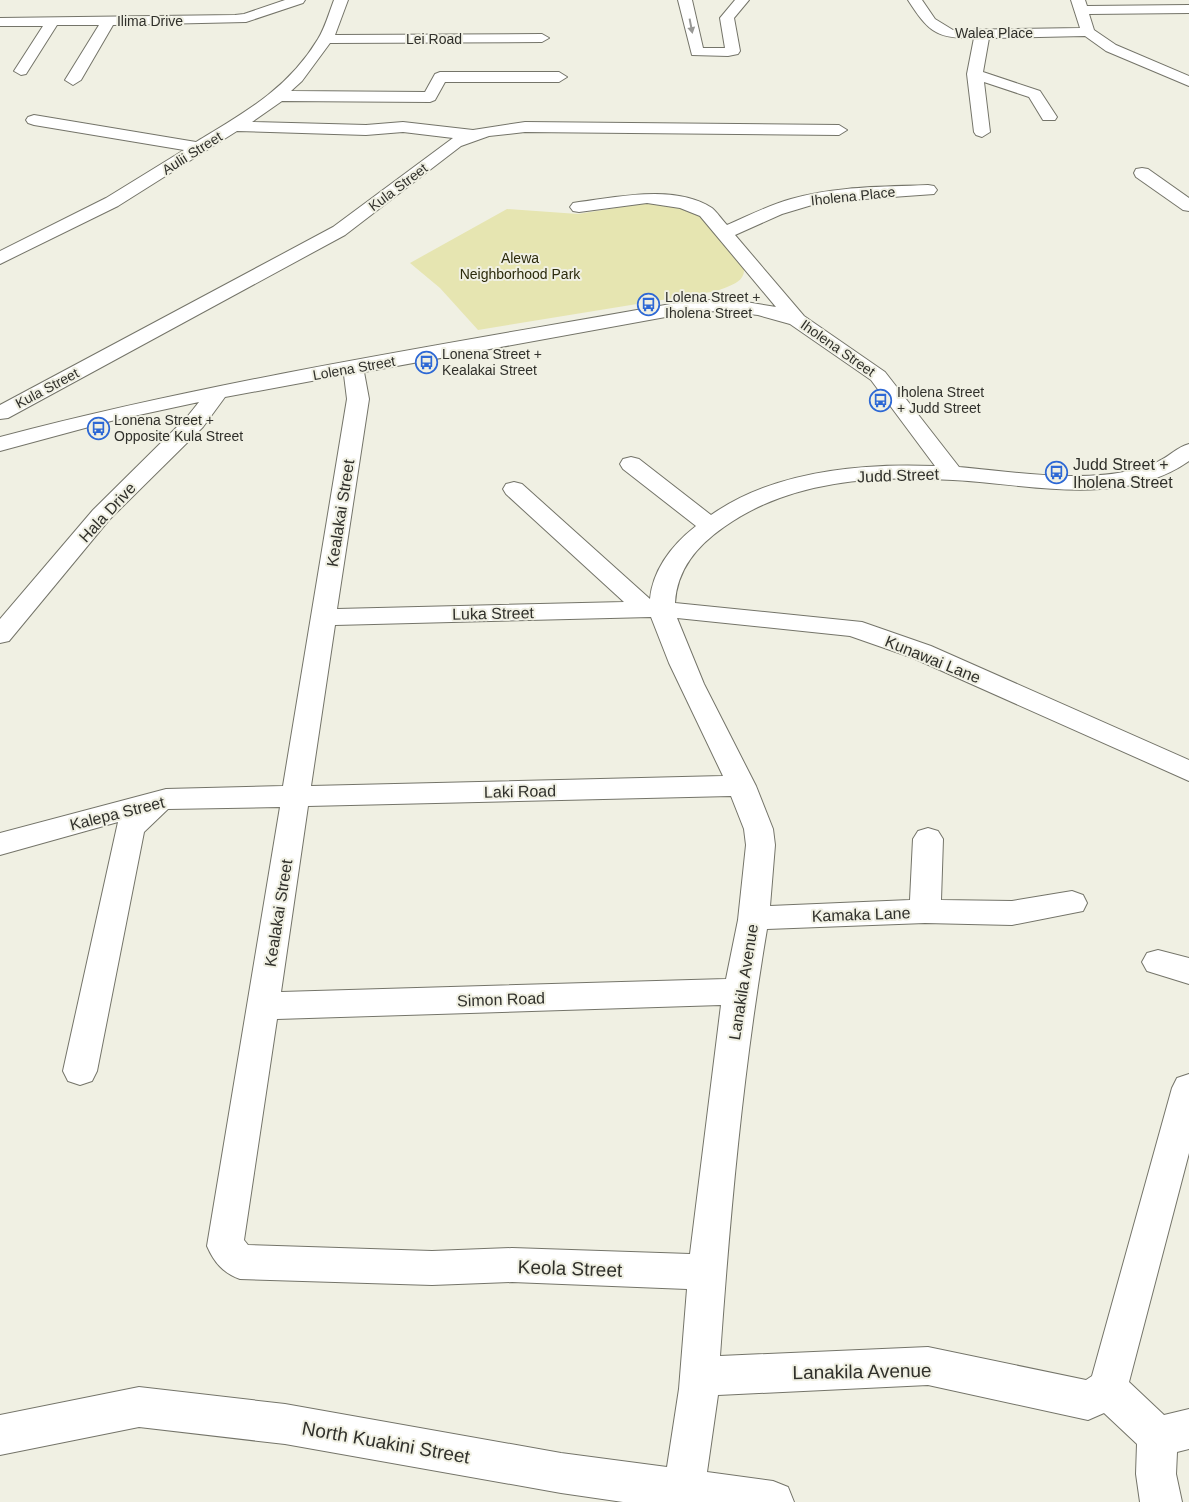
<svg xmlns="http://www.w3.org/2000/svg" width="1189" height="1502" viewBox="0 0 1189 1502" font-family="Arial,sans-serif">
<rect width="100%" height="100%" fill="#f0f0e3"/>
<path fill="#e6e5b1" d="M659 201 696 209 744 268C745 283 730 285 717 291L478 330 440 288 410 263 507 209 578 214Z"/>
<g fill="none" stroke-linecap="round" stroke-linejoin="round">
<defs>
<g id="minor">
<path d="M285 0H305L303 3 246 22 113 25 81 80 73 85 65 80 99 25H57L26 74 21 75 14 71 43 26H0V18L235 15 244 14Z"/>
<path d="M334 0H348L335 35 542 34 549 38 542 42 330 43 302 81 291 91 425 92 435 74 440 72H559L567 77 559 82H445L435 100 430 102 282 101 252 122 366 125 403 122 473 130 525 122 839 125 847 130 839 135 525 132 489 136 461 146 345 235 8 418 0 419V405L333 227 453 138 403 132 366 135 237 131 118 206 0 264V251L106 198 184 150 34 125 28 123 26 120 28 117 34 115 196 142C244 113 288 89 318 39 325 28 329 13 334 0Z"/>
<path d="M678 0H692L703 48H725L720 18 735 0H749L734 18 740 51 738 54 728 56 692 55Z"/>
<path d="M908 0H922L935 19 953 30 1080 28 1071 0H1085L1087 6 1189 5V13L1089 14 1094 30 1116 45 1189 76V86L1106 51 1085 36 989 38 983 72 1040 91 1057 117 1055 120H1043L1029 97 984 82 990 132 982 137 976 135 974 132 967 74 974 38C936 39 928 31 908 0Z"/>
<path d="M1142 168 1148 169 1189 198V211L1183 210 1136 177 1134 173 1136 169Z"/>
<path d="M928 185 934 186 937 190 934 194 822 202 782 214 735 235 804 316 885 372 959 467C1016 472 1077 483 1134 470 1142 468 1152 465 1159 461 1170 456 1177 447 1189 444V461C1122 508 1029 484 953 480 875 475 790 480 724 527 697 546 677 569 675 603L862 622 931 646 1189 760V781L913 658 850 636 677 618 704 684 756 786 773 829 775 845 770 906 910 900 913 839 918 831 928 828 938 831 943 839 941 900 1012 901 1072 891 1083 895 1087 903 1083 911 1012 925 925 923 767 929C743 1071 730 1213 720 1356L928 1347 1086 1380 1092 1376 1172 1088 1177 1078 1189 1074V1153L1129 1382 1164 1415 1189 1409V1449L1177 1452 1176 1474 1182 1502H1140L1136 1474 1137 1444 1104 1413 1088 1420 928 1385 718 1395 707 1472 773 1481 788 1487 794 1502H623L561 1493 285 1444 139 1427 0 1455V1415L139 1387 285 1404 561 1453 667 1467 679 1389 687 1289 512 1282 432 1285 240 1279C223 1273 214 1262 207 1246L280 807 168 809 144 832 97 1071 92 1081 80 1085 68 1081 63 1071 118 822 0 855V833L166 789 283 786 347 399 344 375 225 397 203 427 109 520 9 641 0 643V619L93 510 187 417 199 402 111 421 0 451V437C228 377 461 342 693 300H734L776 307 700 216 680 208 647 203 579 212 573 211 570 207 573 203 579 202C619 197 675 184 712 208 717 212 722 220 727 225 748 216 769 205 791 199 836 186 882 187 928 185ZM721 311 758 315 790 324 871 380 935 466C860 463 774 471 711 515L639 459 631 457 623 459 620 464 623 469 696 526C673 544 653 569 650 599L522 484 514 482 506 484 503 489 506 494 624 602 337 609 369 399 364 372 693 312ZM651 617 669 663 723 776 311 786 335 625ZM731 796 744 829 746 845 738 920 726 979 281 992 308 806ZM721 1005 690 1254 512 1248 432 1251 248 1245 244 1240 277 1019Z"/>
<path d="M1158 950 1189 958V984L1147 971 1142 962 1147 953Z"/>
</g>
</defs>
<use href="#minor" stroke="#747469" stroke-width="2"/>
<use href="#minor" fill="#fff" fill-rule="evenodd"/>
</g>
<defs><path id="oneway-solid" d="M-6-.8H1V-3.2L6.5 0L1 3.2V.8H-6Z" transform="scale(1.25)"/></defs>
<use fill="#989895" href="#oneway-solid" transform="translate(691 26) rotate(79)"/>
<defs>
<symbol id="bus-ring" viewBox="-11 -11 22 22"><circle r="9.5" fill="#f0f0e3" stroke="#2d68d5" stroke-width="1.5"/><path d="M-5-6H5V4H4V6H2V4H-2V6H-4V4H-5ZM-3.5-4V0h7V-4ZM-3.5 1.2v1.5H-2V1.2ZM2 1.2v1.5H3.5V1.2Z" fill="#2d68d5"/></symbol>
</defs>
<g fill-rule="evenodd">
<use href="#bus-ring" x="636" y="292" width="25" height="25"/>
<use href="#bus-ring" x="414" y="350" width="25" height="25"/>
<use href="#bus-ring" x="868" y="388" width="25" height="25"/>
<use href="#bus-ring" x="86" y="416" width="25" height="25"/>
<use href="#bus-ring" x="1044" y="460" width="25" height="25"/>
</g>
<g text-anchor="middle" stroke-width="4" stroke-linejoin="round" paint-order="stroke">
<g font-size="14" fill="#30302b" stroke="#f0f0e3">
<text x="150" y="26">Ilima Drive</text>
<text x="994" y="38">Walea Place</text>
<text x="434" y="44">Lei Road</text>
<text transform="translate(192 153) rotate(-32)" y="5">Aulii Street</text>
<text transform="translate(398 187) rotate(-37)" y="5">Kula Street</text>
<text transform="translate(853 196) rotate(-6)" y="5">Iholena Place</text>
<text transform="translate(838 348) rotate(35)" y="5">Iholena Street</text>
<text transform="translate(354 368) rotate(-10)" y="5">Lolena Street</text>
<text transform="translate(47 388) rotate(-28)" y="5">Kula Street</text>
</g>
<g font-size="14" fill="#2c2b0c" stroke="#f0f0e3">
<text x="520" y="263">Alewa<tspan x="520" dy="16">Neighborhood Park</tspan></text>
</g>
<g font-size="14" fill="#30302b" stroke="#f0f0e3" text-anchor="start">
<text x="665" y="302">Lolena Street +<tspan x="665" dy="16">Iholena Street</tspan></text>
<text x="442" y="359">Lonena Street +<tspan x="442" dy="16">Kealakai Street</tspan></text>
<text x="897" y="397">Iholena Street<tspan x="897" dy="16">+ Judd Street</tspan></text>
<text x="114" y="425">Lonena Street +<tspan x="114" dy="16">Opposite Kula Street</tspan></text>
</g>
<g font-size="16" fill="#30302b" stroke="#f0f0e3" text-anchor="start">
<text x="1073" y="470">Judd Street +<tspan x="1073" dy="18">Iholena Street</tspan></text>
</g>
<g font-size="16" fill="#30302b" stroke="#f0f0e3">
<text transform="translate(898 475) rotate(-2)" y="6">Judd Street</text>
<text transform="translate(107 512) rotate(-47)" y="6">Hala Drive</text>
<text transform="translate(340 513) rotate(-81)" y="6">Kealakai Street</text>
<text transform="translate(493 613) rotate(-1)" y="6">Luka Street</text>
<text transform="translate(933 659) rotate(22)" y="6">Kunawai Lane</text>
<text transform="translate(520 791) rotate(-1)" y="6">Laki Road</text>
<text transform="translate(117 813) rotate(-14)" y="6">Kalepa Street</text>
<text transform="translate(278 913) rotate(-81)" y="6">Kealakai Street</text>
<text transform="translate(861 914) rotate(-2)" y="6">Kamaka Lane</text>
<text transform="translate(743 982) rotate(-81)" y="6">Lanakila Avenue</text>
<text transform="translate(501 999) rotate(-2)" y="6">Simon Road</text>
</g>
<g font-size="19" fill="#30302b" stroke="#f0f0e3">
<text transform="translate(570 1268) rotate(2)" y="7">Keola Street</text>
<text transform="translate(862 1371) rotate(-1)" y="7">Lanakila Avenue</text>
<text transform="translate(386 1442) rotate(10)" y="7">North Kuakini Street</text>
</g>
</g>
</svg>
